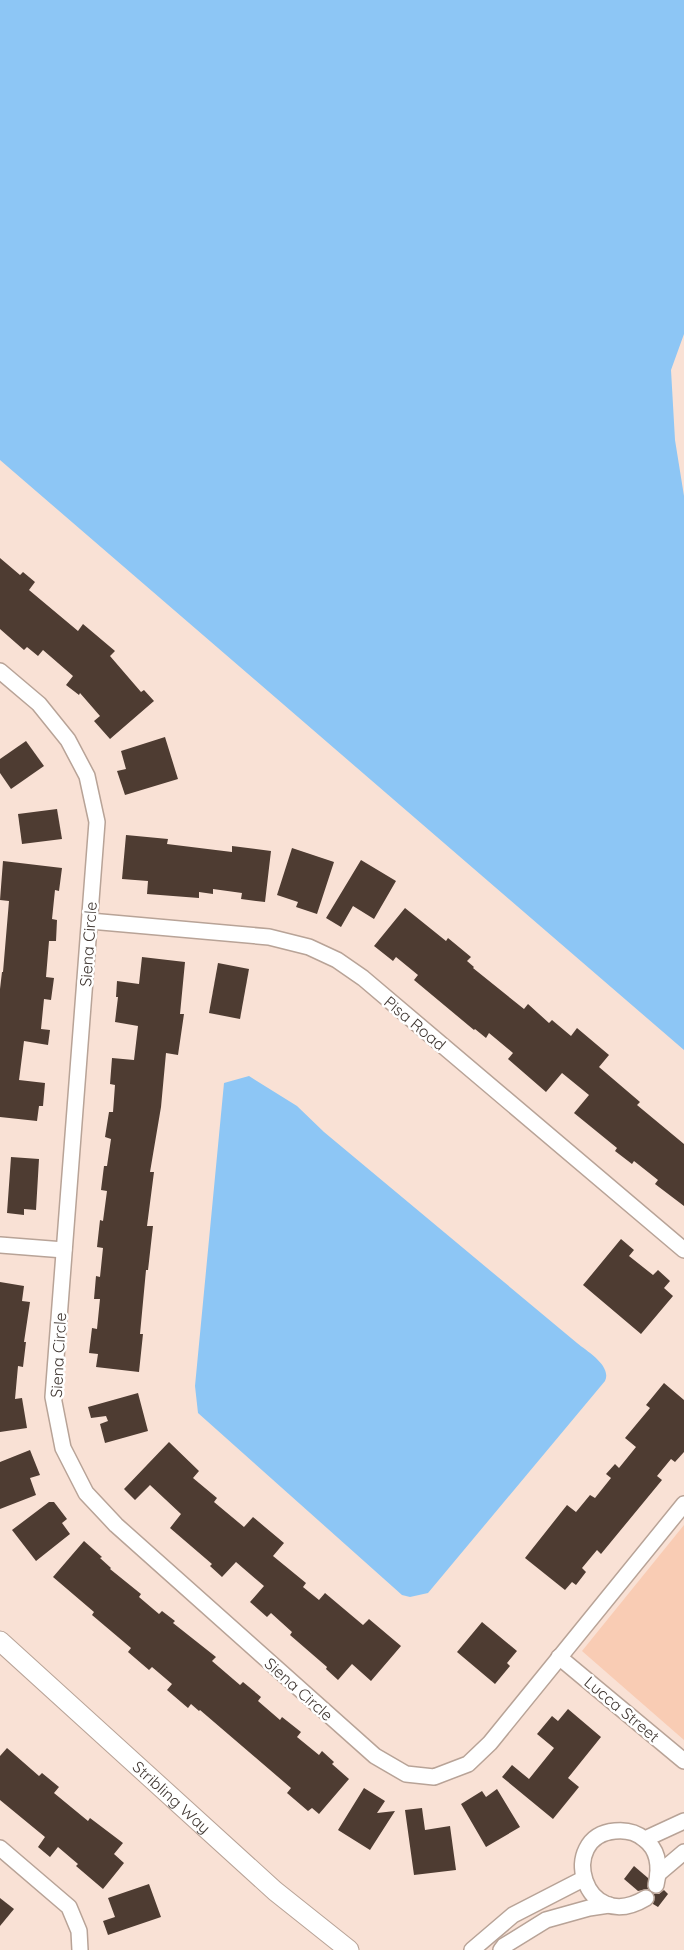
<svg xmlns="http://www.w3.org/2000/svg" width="684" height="1950" viewBox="0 0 684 1950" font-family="Quicksand,sans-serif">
<rect width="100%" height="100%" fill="#f9e1d5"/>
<path fill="#f9ccb4" d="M684 1525V1740L582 1651Z"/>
<g fill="#8dc6f5">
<path d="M0 0H684V334L671 370 675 440 684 496V1050L0 460Z"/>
<path d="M249 1076 297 1106 324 1132 577 1343C588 1352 612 1366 605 1381L428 1593 410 1597 402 1595 198 1413 195 1386 224 1083Z"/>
</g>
<g fill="#4e3c32">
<path d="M0 558 20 575 23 572 35 582 29 590 78 631 83 624 115 651 110 656 141 692 144 690 154 701 110 739 94 721 100 716 80 693 79 695 66 685 73 676 43 650 38 656 27 647 24 650 0 629Z"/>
<path d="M165 737 178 779 125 795 117 771 126 769 121 751Z"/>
<path d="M26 741 44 766 11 789 0 773V759Z"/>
<path d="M57 809 62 839 22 844 18 814Z"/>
<path d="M126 835 168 839 167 844 232 852V846L271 851 265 902 241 899 242 893 213 889V894L199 892V898L147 894 148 881 122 879Z"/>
<path d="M292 848 334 862 317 914 296 907 298 902 277 895Z"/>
<path d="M361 860 396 881 374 919 353 906 341 927 326 918Z"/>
<path d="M3 861 62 868 59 891 55 890 52 919 57 920 56 941H49L46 977 54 978 51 1000 44 999 41 1029 50 1030 48 1045 24 1041 19 1080 45 1083 43 1106H39L37 1121 0 1117V989L2 972H3L9 901 0 900Z"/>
<path d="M405 908 446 941 448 938 471 957 467 961 474 967 473 968 524 1009 528 1004 549 1023 552 1020 571 1036 577 1028 609 1055 599 1067 640 1102 637 1105 684 1144V1206L655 1184 658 1180 634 1161 632 1164 615 1151 617 1148 574 1113 589 1095 562 1073 546 1092 508 1059 513 1053 489 1033 486 1038 475 1029 474 1030 414 980 418 975 396 957 393 961 374 946Z"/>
<path d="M142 957 185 962 180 1014H184L178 1055 166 1053 161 1107 150 1172H154L147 1226H153L148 1270H146L140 1334H143L139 1372 96 1367 98 1354 89 1353 92 1328 97 1329 100 1299H94L96 1276 100 1277 103 1248 97 1247 100 1220 103 1221 107 1191 101 1190 104 1166H107L111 1139 105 1137 109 1112H113L115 1085 110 1084 112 1058 134 1060 138 1026 115 1022 118 997H116L117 981 139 984Z"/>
<path d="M218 963 249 969 240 1019 209 1013Z"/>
<path d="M11 1157 39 1159 36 1210 24 1209V1215L7 1213Z"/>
<path d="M621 1239 634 1250 629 1256 653 1275 658 1270 670 1281 664 1288 673 1296 641 1334 583 1285Z"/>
<path d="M0 1282 24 1286 22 1301 30 1302 24 1342H26L23 1367 18 1366 15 1399 22 1398 27 1428 0 1432Z"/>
<path d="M664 1383 684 1400V1452L675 1462 671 1459 657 1476 662 1480 601 1554 597 1550 582 1568 586 1572 576 1585 572 1582 565 1590 525 1558 567 1505 576 1512 590 1495 595 1498 611 1478 606 1474 615 1464 619 1468 636 1447 625 1438 650 1408 646 1405Z"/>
<path d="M138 1393 148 1431 105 1443 100 1424 108 1421 106 1416 91 1418 88 1407Z"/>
<path d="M169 1442 199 1471 193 1478 217 1498 214 1502 244 1527 253 1517 284 1543 273 1556 306 1583 303 1587 319 1600 325 1593 363 1625 369 1619 401 1646 371 1681 352 1664 338 1680 326 1669 327 1667 290 1635 292 1632 271 1613 267 1617 250 1602 264 1586 236 1562 222 1577 210 1566 212 1564 170 1528 181 1514 150 1485 135 1500 124 1489Z"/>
<path d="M30 1450 40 1475 30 1478 36 1495 0 1509V1462Z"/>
<path d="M49 1502H54L67 1519 62 1523 70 1534 36 1561 12 1530Z"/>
<path d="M84 1541 102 1557 100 1558 111 1568 110 1569 141 1594 139 1597 159 1614 162 1611 175 1621 173 1623 216 1657 212 1661 240 1685 243 1682 261 1697 258 1701 280 1720 282 1717 301 1732 297 1737 319 1755 322 1751 334 1762 332 1764 349 1779 319 1814 312 1808 308 1811 287 1793 291 1788 200 1710 199 1711 191 1704 188 1708 167 1690 172 1684 152 1667 149 1670 128 1652 131 1648 92 1615 94 1612 53 1577Z"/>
<path d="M482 1622 517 1651 507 1663 510 1666 495 1684 457 1652Z"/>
<path d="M568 1709 601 1737 568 1778 579 1787 553 1819 502 1777 512 1765 529 1779 554 1748 537 1734 552 1716 558 1721Z"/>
<path d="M7 1748 39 1776 42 1773 59 1787 54 1793 88 1821 90 1818 123 1843 114 1854 124 1863 103 1889 76 1866 78 1864 58 1847 50 1857 38 1847 45 1837 0 1800V1756Z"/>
<path d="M364 1788 385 1801 377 1813 395 1811 370 1850 338 1830Z"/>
<path d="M497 1789 520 1827 486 1847 461 1804 482 1791 486 1797Z"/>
<path d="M422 1808 425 1830 450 1826 456 1870 414 1875 405 1810Z"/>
<path d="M634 1866 648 1878V1889L638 1891 624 1879Z"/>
<path d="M149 1884 161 1917 108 1935 103 1921 115 1917 108 1898Z"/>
<path d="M664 1890 668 1894 658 1907 653 1904 654 1894H659Z"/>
<path d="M0 1898 14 1909 0 1926Z"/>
</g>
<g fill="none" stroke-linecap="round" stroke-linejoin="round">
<defs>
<g id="minor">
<path d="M0 671 39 704 68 740 87 776 97 822 53 1397 63 1448 86 1493 116 1525 375 1756 406 1774 434 1777 468 1764 490 1743 684 1504"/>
<path d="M90 921 269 937 309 947 337 960 363 978 684 1250"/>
<path d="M0 1245 64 1250"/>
<path d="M559 1657 684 1761"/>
<path d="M645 1839 684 1821"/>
<path d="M0 1848 69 1907 79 1931 80 1950"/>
<path d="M658 1874 684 1852"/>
<path d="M646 1898C583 1936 557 1836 615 1831 625 1830 636 1832 644 1839 659 1850 660 1868 656 1885"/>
<path d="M472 1950 513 1915 583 1879"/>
<path d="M501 1950 504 1946 546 1920 589 1908 609 1905"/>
</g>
<g id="tertiary">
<path id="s1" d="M0 1641 275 1891 349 1950"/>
</g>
</defs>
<use href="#minor" stroke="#b8a397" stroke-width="18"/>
<use href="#tertiary" stroke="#b8a397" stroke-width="21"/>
<use href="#minor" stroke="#fff" stroke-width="15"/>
<use href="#tertiary" stroke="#fff" stroke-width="19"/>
</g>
<g text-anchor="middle" stroke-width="5" stroke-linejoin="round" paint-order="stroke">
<g font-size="16" fill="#3f3631" stroke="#fff">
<text transform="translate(88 944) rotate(-86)" y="6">Siena Circle</text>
<text transform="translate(415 1023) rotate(40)" y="6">Pisa Road</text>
<text transform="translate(58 1355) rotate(-87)" y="6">Siena Circle</text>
<text transform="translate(299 1689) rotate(42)" y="6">Siena Circle</text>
<text transform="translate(622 1709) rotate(40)" y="6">Lucca Street</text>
<text dy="6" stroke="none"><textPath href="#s1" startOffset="232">Stribling Way</textPath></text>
</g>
</g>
</svg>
